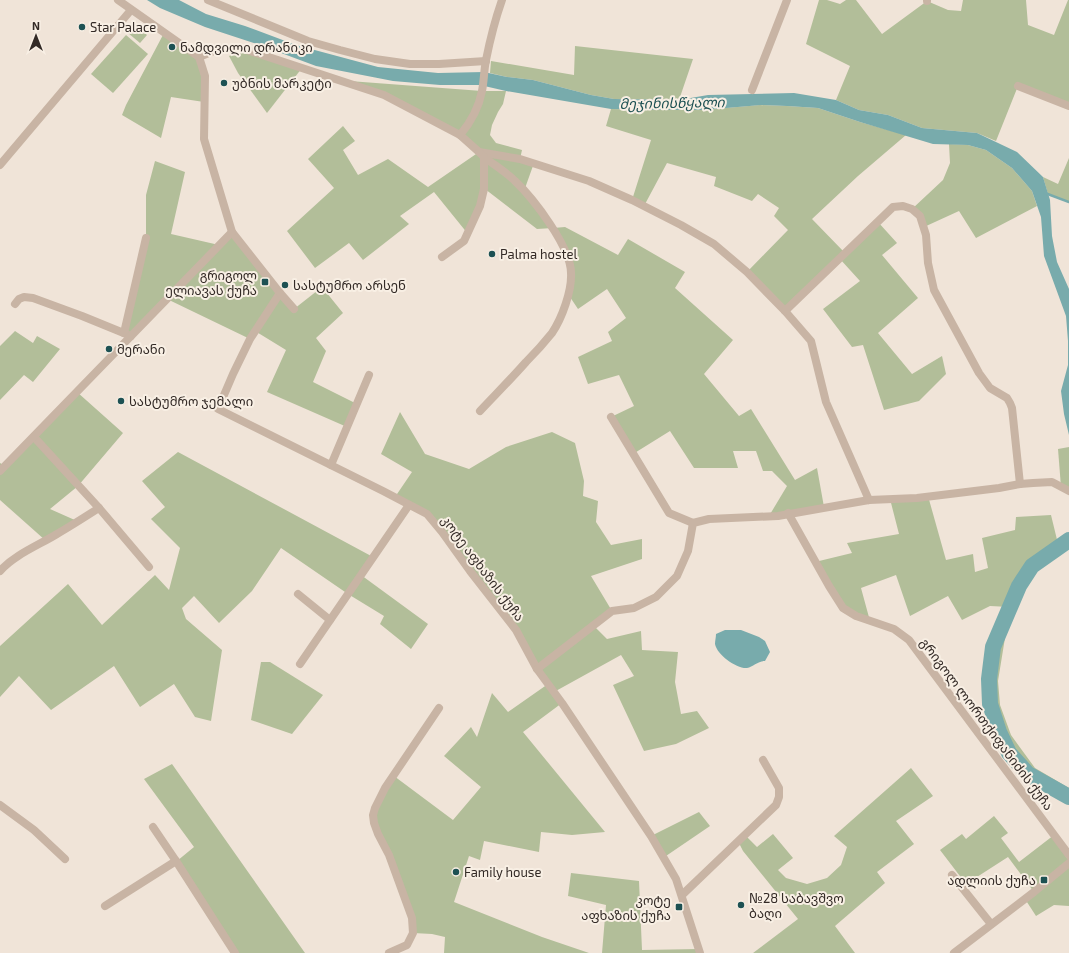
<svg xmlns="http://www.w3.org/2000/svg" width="1069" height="953" viewBox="0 0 1069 953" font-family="'Exo 2','Noto Sans Georgian',sans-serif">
<rect width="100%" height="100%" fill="#f0e4d8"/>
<g fill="#b2be99">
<path d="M819 0H827L840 4 846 0H856L882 34 927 1 948 10 961 11 963 0H1026L1028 25 1054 35 1068 0H1069V106L1018 86 996 141 977 133 922 128 888 115 859 110 836 100 850 66 806 44Z"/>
<path d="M135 25 147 35 140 43 128 33Z"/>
<path d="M164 33 199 57 204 102 171 97 161 138 122 115 126 105Z"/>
<path d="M126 35 148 54 113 93 91 74Z"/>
<path d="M575 46 693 59 679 100 614 99 591 95 533 80 507 77 490 73 491 61 574 75Z"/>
<path d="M244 49 302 68 267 113 238 73 229 56Z"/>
<path d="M336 80 482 91H506L503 104 498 112 492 125 490 135 496 143 522 150 520 159 534 163 524 191 553 228 565 227 618 255 628 239 685 272 675 288 733 340 704 374 739 416 751 409 795 480 817 468 824 507 769 516 787 486 772 471H763L756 451H733L738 468H694L670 431 633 454 611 417 634 406 619 375 588 384 578 357 612 341 608 332 626 318 607 289 578 309 568 294 571 273 553 228 537 229 485 189 468 234 434 192 400 216 409 224 363 260 349 243 315 268 287 231 334 188 308 159 343 126 355 141 343 150 358 175 388 159 428 187 479 152 460 135 384 95Z"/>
<path d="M760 105 787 106 818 108 860 122 906 135 858 176 812 219 845 253 878 222 897 243 882 255 918 298 878 333 912 374 942 356 946 374 919 401 884 410 863 345 852 347 823 309 860 281 840 259 785 311 747 272 788 230 774 216 779 208 758 194 752 201 714 186 716 177 667 163 644 206 632 200 651 140 606 126 611 109 664 110H703Z"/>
<path d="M949 144 968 145 986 150 1012 168 1032 191 1037 206 976 238 959 211 924 227 912 209 943 180 950 163Z"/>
<path d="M1069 158V202L1048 194 1043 177 1058 184Z"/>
<path d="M155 161 185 172 171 234 219 245 232 232 294 309 322 287 343 313 316 338 326 351 313 382 357 404 347 427 267 392 286 350 255 331 250 339 167 299 131 336 124 333 146 238V195Z"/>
<path d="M15 331 33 343 37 336 60 349 33 382 24 375 0 400V346Z"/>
<path d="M77 392 123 433 78 486 50 509 77 521 45 540 0 500V463L5 466Z"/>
<path d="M400 412 425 454 469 469 506 447 552 432 575 443 584 481 583 496 598 501 596 522 611 545 642 539V559L591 576 612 611 594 626 607 639 641 631 642 650 678 652 675 682 681 714 697 711 709 728 676 744 644 751 613 685 634 676 621 655 554 692 562 703 523 732 605 832 572 835 541 832 539 852 484 841 480 860 469 856 454 902 542 937 589 953H444L445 937 432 934 413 933 412 918 378 834 375 808 394 776 453 820 481 787 444 756 471 727 477 737 492 693 508 712 548 684 516 630 427 514 395 497 412 472 381 454Z"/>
<path d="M1069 447V491L1061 487 1058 449Z"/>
<path d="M178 452 373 557 361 575 428 624 411 649 380 624 384 616 348 594 281 548 252 591 219 623 194 596 182 608 186 619 222 650 211 721 195 717 174 684 140 707 114 666 51 710 19 676 0 697V646L68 584 102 625 155 575 169 590 180 548 151 519 165 507 142 481Z"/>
<path d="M928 496 946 560 973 554 975 572 988 568 982 538 1015 530 1016 517 1051 515 1060 552 1032 566 1019 586 1010 607 998 681 1000 705 1011 735 1035 768 1069 788V797L1028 774 1009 753 999 732 990 704 989 679 993 647 1010 607 990 606 962 620 948 596 910 616 896 575 861 588 870 621 843 608 815 562 852 553 847 543 899 534 890 499Z"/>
<path d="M261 662H270L323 695 292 734 251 720Z"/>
<path d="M172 764 305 953H234L177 861 194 847 144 779Z"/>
<path d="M911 768 933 796 896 821 914 844 877 872 885 883 835 926 855 953H753L798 919 743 851 738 841 745 835 757 847 773 834 793 858 778 870 786 878 807 884 827 878 841 865 847 847 834 836Z"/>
<path d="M699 812 710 826 663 858 651 836Z"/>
<path d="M994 816 1008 833 1001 838 1019 862 1054 835 1069 855V906L1054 905 1036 916 1025 899 1034 892 1008 857 966 884 940 850 962 834 966 839Z"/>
<path d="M571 873 639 881 642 950 699 949 700 953H602L606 905 568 896Z"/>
</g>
<g fill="#78abac">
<path d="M147 0H179L206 14 245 26 296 45 378 67 438 73 484 72 507 77 533 80 591 95 614 99 679 100 708 95 794 93 836 100 859 110 888 115 922 128 977 133 1017 152 1043 177 1050 200 1052 236 1057 262 1069 289V435L1064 414 1061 391 1068 365V341L1066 316 1044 256 1041 217 1032 191 1012 168 986 150 968 145 933 144 860 122 818 108 787 106 761 105 703 110H664L611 109 506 91 480 85H440L393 81 316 66 257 44 205 27 160 8Z"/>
<path d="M725 630H741L759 637 765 641 770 652 765 661C758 661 753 667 747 668 737 669 717 655 715 644 715 641 716 637 716 634Z"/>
</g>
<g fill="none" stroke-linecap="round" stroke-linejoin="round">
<path stroke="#78abac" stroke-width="2.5" d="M1045 193 1069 202"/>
<path stroke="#78abac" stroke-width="16" d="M1069 540 1032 566 1019 586 993 647 989 679 990 704 999 732 1009 753 1028 774 1069 797"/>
<g stroke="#c8b4a4" stroke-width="8">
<path d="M118 0 199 57 221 48 244 49 384 95 460 135 479 152 520 159 589 181 632 200 681 225 714 244 747 272 785 311 811 341 826 402 869 500"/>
<path d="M208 0 308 41 340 50 375 59 410 64H439L486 61"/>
<path d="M927 0V1"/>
<path d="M199 57 205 76 204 139 232 232 280 293 250 339 233 374 218 409 383 491 427 514 442 532 470 571 516 630 537 669 562 703 651 836 676 879 700 953"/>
<path d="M1018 86 1069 106"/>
<path d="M752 90 787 0"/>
<path d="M460 135C471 122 479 107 482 91 484 81 484 70 486 60 490 40 495 20 502 0"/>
<path d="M479 152 484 157C494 165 506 172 515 181 533 198 571 247 571 273 572 291 562 318 552 333 544 343 535 353 526 362 511 379 495 395 480 411"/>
<path d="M0 165 131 10"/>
<path d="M442 257 464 241 480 206 484 189V157"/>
<path d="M280 293 294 309"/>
<path d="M15 304 19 299 24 297 33 298 82 316 131 336"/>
<path d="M785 311 893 207 903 206 912 209 920 216 926 235 928 263 934 290 979 373 990 388 1007 398 1010 403 1012 408 1020 484"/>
<path d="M124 333 146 238"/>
<path d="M611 417 669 513 693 523"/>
<path d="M34 437 99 508 149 567"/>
<path d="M331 465 369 375"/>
<path d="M0 471 232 232"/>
<path d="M788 513 829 586 843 608 856 616 894 629 909 640 1069 855"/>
<path d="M0 571C14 555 39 545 57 534 71 526 85 517 99 508"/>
<path d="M298 594 330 620"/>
<path d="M300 664 409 505"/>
<path d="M537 669 612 611 634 608 656 597 677 576 688 551 693 523 709 519 778 516 869 500 917 498 999 488 1020 484 1033 483 1052 482 1069 491"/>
<path d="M0 805 34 830 65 859"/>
<path d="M153 827 176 861"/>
<path d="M952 875 991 924"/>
<path d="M682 895 776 805 779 797V788L763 760"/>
<path d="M105 906 176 861 235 953"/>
<path d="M389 953 407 945 413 933 412 918 389 855 378 834 374 823 373 815 375 808 385 788 439 708"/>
<path d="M954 953 1034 892 1069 863"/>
</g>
</g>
<g fill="#1d5153" stroke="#f8efe4" stroke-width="1.5">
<circle cx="82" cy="27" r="4"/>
<circle cx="172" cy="47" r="4"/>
<circle cx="224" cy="83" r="4"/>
<circle cx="492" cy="254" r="4"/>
<rect x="261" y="278" width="8" height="8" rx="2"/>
<circle cx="285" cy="285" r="4"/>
<circle cx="109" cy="349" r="4"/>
<circle cx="121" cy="401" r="4"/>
<circle cx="456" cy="872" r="4"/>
<rect x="1040" y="876" width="8" height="8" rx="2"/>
<circle cx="741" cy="905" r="4"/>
<rect x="675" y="903" width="8" height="8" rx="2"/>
</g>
<g text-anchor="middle" stroke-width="4" stroke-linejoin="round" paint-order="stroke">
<g font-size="13" fill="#332a26" stroke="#f8efe4" text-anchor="start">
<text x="90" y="32">Star Palace</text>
<text x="180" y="52">ნამდვილი დრანიკი</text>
<text x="232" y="88">უბნის მარკეტი</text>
<text x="500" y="259">Palma hostel</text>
<text x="257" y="280" text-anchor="end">გრიგოლ<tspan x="257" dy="15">ელიავას ქუჩა</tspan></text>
<text x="293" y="290">სასტუმრო არსენ</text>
<text x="117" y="354">მერანი</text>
<text x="129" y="406">სასტუმრო ჯემალი</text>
<text x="464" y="877">Family house</text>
<text x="1036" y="885" text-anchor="end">ადლიის ქუჩა</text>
<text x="749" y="903">№28 საბავშვო<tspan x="749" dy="15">ბაღი</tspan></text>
<text x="671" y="905" text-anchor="end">კოტე<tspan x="671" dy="15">აფხაზის ქუჩა</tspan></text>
</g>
<g font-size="13" fill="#332a26" stroke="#f8efe4">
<text transform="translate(483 568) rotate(53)" y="5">კოტე აფხაზის ქუჩა</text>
<text transform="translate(987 724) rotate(53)" y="5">გრიგოლ ლორთქიფანიძის ქუჩა</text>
</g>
<g font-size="14" font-style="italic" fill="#1d5153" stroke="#f8efe4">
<text transform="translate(672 103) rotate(-1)" y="5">მეჯინისწყალი</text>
</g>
</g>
<g transform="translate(36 36)" stroke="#f8efe4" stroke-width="3" paint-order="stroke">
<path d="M0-3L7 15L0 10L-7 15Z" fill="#332a26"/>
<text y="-6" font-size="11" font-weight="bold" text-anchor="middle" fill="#332a26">N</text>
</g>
</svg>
